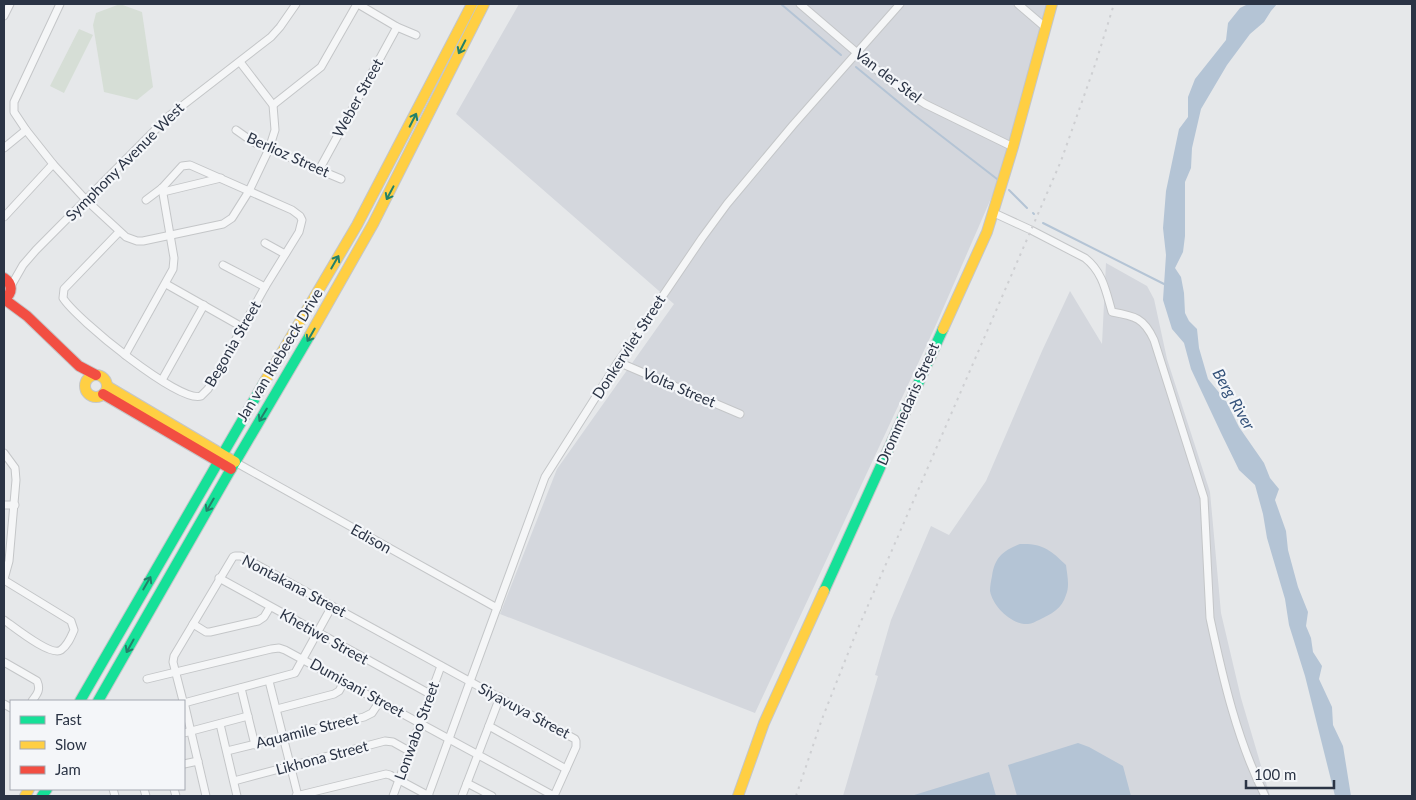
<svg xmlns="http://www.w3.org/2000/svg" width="1416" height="800" viewBox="0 0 1416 800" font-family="Lato,sans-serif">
<rect width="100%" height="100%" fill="#e6e8ea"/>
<g fill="#d4d7dd">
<path d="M519 4H1051L996 187 935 327 755 713 500 614 557 469 674 304 456 114Z"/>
<path d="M1106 263 1147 286 1154 299 1167 359 1210 492 1221 613 1241 698 1270 796H843L878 676 875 675 891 620 931 526 949 535 986 481 1042 351 1070 291 1102 344Z"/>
</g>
<g fill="#d6ded6">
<path d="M120 4 142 12 153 87 137 100 104 92 93 25 96 13Z"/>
<path d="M79 29 93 35 64 93 50 86Z"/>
</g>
<g fill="#b4c4d5">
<path d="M1248 4H1277L1271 11 1264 22 1250 34 1227 65 1201 109 1192 148 1191 168 1185 182V236L1183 252 1175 268 1181 277 1184 293 1185 313 1189 321 1197 329 1199 348 1208 379 1226 401 1239 427 1264 463 1270 478 1279 489 1275 500 1286 531 1288 550 1298 587 1308 612 1306 626 1311 638 1313 652 1322 666 1319 679 1332 707 1333 725 1343 746 1351 796H1335L1305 676 1289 625 1285 599 1267 538 1263 514 1255 485 1239 470 1221 433 1191 369 1184 343 1172 329 1163 300 1166 255 1163 228 1166 191 1179 129 1188 117V97L1195 79 1226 40 1228 23 1240 8Z"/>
<path d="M1020 544C1042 543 1051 550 1066 565 1067 574 1070 586 1066 595 1062 609 1051 614 1039 620 1036 621 1032 624 1028 624 1012 625 993 607 990 591 990 586 991 581 992 576 995 557 1003 551 1020 544Z"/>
<path d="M1078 743 1089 747 1123 766 1131 796H1017L1008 765Z"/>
<path d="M989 772 996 796H911Z"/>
</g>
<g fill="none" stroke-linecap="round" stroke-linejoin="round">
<g stroke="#b4c4d5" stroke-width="2">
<path d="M781 4 841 55"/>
<path d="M856 67 913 114 997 179"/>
<path d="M1009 190 1027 208"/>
<path d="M1033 213 1034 214"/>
<path d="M1043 223 1166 285"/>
</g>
<defs>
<g id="street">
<path d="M60 4 14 102V112L26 130 53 164 86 200 126 237 137 241H143L223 224 232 218 249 191 269 149 275 130 273 105 240 62"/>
<path d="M358 4 397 27 416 35"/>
<path d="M800 4 891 82 925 104 1013 147"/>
<path d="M1018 4 1046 28"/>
<path d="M4 16 10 4"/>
<path d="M273 105 321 67 357 4"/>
<path d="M236 130 253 142 341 179"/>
<path d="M4 148 26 130"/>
<path d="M319 170 397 27"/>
<path d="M163 192 221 178"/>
<path d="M994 213 1031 230 1085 258C1103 272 1106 292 1112 312 1135 316 1144 318 1154 340L1204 498 1210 618C1223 679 1237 740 1265 796"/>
<path d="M4 217 53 164"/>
<path d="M119 232 64 289 63 298C76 319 180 404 201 396L208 389 265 287 299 232 302 220 300 216 292 210 190 165 182 166 162 188 146 200"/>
<path d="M265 243 285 254"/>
<path d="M223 265 265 287"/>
<path d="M166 284 242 327"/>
<path d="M11 286 23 265 36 250 169 116 271 37 280 27 296 4"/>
<path d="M125 355 173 269 174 258 162 188"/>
<path d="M618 362 740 414"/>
<path d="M162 380 204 305"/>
<path d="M4 453 15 468 16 480 9 561 4 579"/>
<path d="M235 462 497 608"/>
<path d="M4 505H15"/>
<path d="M219 578 430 694"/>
<path d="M4 580 71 621 74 630C71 637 68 645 61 650 51 657 14 627 4 620"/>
<path d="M193 624 206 632H210L258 621 264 617 270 607"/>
<path d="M4 662 37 681C41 690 37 694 32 701"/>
<path d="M147 679 271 649 279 648 285 650 554 796"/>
<path d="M269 681 298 796"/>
<path d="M241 688 255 745"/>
<path d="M183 701 173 662 174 656 233 557 235 556H241L575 739 576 741V747L554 796"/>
<path d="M184 702 206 796"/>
<path d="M184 703 295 673 332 606"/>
<path d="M4 704 11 708"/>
<path d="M277 709 334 694 339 691 344 682"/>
<path d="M220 724 237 796"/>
<path d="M489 726 566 769"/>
<path d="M184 733 248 716"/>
<path d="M227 751 364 717 372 713 380 701"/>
<path d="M184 764 198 761"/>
<path d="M234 781 385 741 393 742 409 751"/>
<path d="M467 783 492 796"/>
<path d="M113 789 115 796"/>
<path d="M144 789 146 796"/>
<path d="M174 789 176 796"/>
<path d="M296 796 386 774 390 775 429 796"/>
<path d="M393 796 441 666"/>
<path d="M428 796 545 477 618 362 702 238 727 204 793 125 900 4"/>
<path d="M462 796 500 697"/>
</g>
<g id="fast">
<path d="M824 591 943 329"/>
<path d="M80 701 265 381"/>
<path d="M98 701 227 476 310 335"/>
<path d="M42 796 47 789"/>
</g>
<g id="slow">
<path d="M943 329 987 232 1013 147 1052 4"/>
<path d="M310 335 373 224 484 4"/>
<circle cx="96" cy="386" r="11"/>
<path d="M265 381 357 225 472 4"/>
<path d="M107 386 235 462"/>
<path d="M25 796 29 789"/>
<path d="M738 796 764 723 824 591"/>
</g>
<g id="jam">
<path d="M4 278C13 284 13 293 4 299L27 316 79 366 96 375"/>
<path d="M103 394 231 469"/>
</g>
</defs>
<use href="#street" stroke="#c4c6c8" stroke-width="9"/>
<use href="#fast" stroke="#c4c6c8" stroke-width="12"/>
<use href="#slow" stroke="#c4c6c8" stroke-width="12"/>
<use href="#jam" stroke="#c4c6c8" stroke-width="12"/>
<use href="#street" stroke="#f5f6f7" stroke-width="7"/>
<use href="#fast" stroke="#16e098" stroke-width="10"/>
<use href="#slow" stroke="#ffcf43" stroke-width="10"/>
<use href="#jam" stroke="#f24e42" stroke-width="10"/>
<path stroke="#cecfd2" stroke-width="2" stroke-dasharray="2.5 5" stroke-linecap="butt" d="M796 796 822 719 856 633 1061 161 1096 62 1114 4"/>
</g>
<defs><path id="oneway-shaft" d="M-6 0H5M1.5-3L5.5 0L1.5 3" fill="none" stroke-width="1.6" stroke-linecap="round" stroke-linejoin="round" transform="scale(1.25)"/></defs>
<g stroke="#22816a">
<use href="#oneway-shaft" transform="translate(462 47) rotate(117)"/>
<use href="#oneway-shaft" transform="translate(413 120) rotate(-63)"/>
<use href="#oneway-shaft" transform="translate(390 193) rotate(118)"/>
<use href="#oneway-shaft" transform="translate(335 262) rotate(-60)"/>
<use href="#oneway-shaft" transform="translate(311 335) rotate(120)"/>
<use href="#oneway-shaft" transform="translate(263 415) rotate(121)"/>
<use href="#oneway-shaft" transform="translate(210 505) rotate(120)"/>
<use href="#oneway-shaft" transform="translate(147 583) rotate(-60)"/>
<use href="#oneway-shaft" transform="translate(130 646) rotate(119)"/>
</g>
<g text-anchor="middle" stroke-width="4.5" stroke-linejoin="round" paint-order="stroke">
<g font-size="15" fill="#2b3445" stroke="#f4f6f9">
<text transform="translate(888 76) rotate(37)" y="5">Van der Stel</text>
<text transform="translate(358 98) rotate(-61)" y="5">Weber Street</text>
<text transform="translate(288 155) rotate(24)" y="5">Berlioz Street</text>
<text transform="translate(125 162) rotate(-45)" y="5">Symphony Avenue West</text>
<text transform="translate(233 344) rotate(-60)" y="5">Begonia Street</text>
<text transform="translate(629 347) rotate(-57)" y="5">Donkervilet Street</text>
<text transform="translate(280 355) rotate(-59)" y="5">Jan van Riebeeck Drive</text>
<text transform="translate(679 388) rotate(23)" y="5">Volta Street</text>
<text transform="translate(908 404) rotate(-66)" y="5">Drommedaris Street</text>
<text transform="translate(371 539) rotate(29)" y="5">Edison</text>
<text transform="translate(294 586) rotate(28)" y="5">Nontakana Street</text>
<text transform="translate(324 637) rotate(29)" y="5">Khetiwe Street</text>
<text transform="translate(357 688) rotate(29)" y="5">Dumisani Street</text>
<text transform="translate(524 711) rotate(28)" y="5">Siyavuya Street</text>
<text transform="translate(307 731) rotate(-14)" y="5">Aquamile Street</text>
<text transform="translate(417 731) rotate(-70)" y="5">Lonwabo Street</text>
<text transform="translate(322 758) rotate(-15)" y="5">Likhona Street</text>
</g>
<g font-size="16" font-style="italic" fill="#34527a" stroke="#f4f6f9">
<text transform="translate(1234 399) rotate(60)" y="6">Berg River</text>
</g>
</g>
<rect width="1416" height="800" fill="none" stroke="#2b3445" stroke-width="10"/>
<rect x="10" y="700" width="175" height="90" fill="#f4f6f9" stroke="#a4a8b1"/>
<rect x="20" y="716" width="25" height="8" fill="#16e098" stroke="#a4a8b1"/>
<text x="55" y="725" font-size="15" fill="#2b3445">Fast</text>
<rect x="20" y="741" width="25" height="8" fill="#ffcf43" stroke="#a4a8b1"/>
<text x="55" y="750" font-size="15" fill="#2b3445">Slow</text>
<rect x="20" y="766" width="25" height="8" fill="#f24e42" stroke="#a4a8b1"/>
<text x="55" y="775" font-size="15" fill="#2b3445">Jam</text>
<path d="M1246 780v8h88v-8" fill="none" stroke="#2b3445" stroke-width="2.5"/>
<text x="1254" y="780" font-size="15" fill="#2b3445" stroke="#f4f6f9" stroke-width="4" paint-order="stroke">100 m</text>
</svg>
